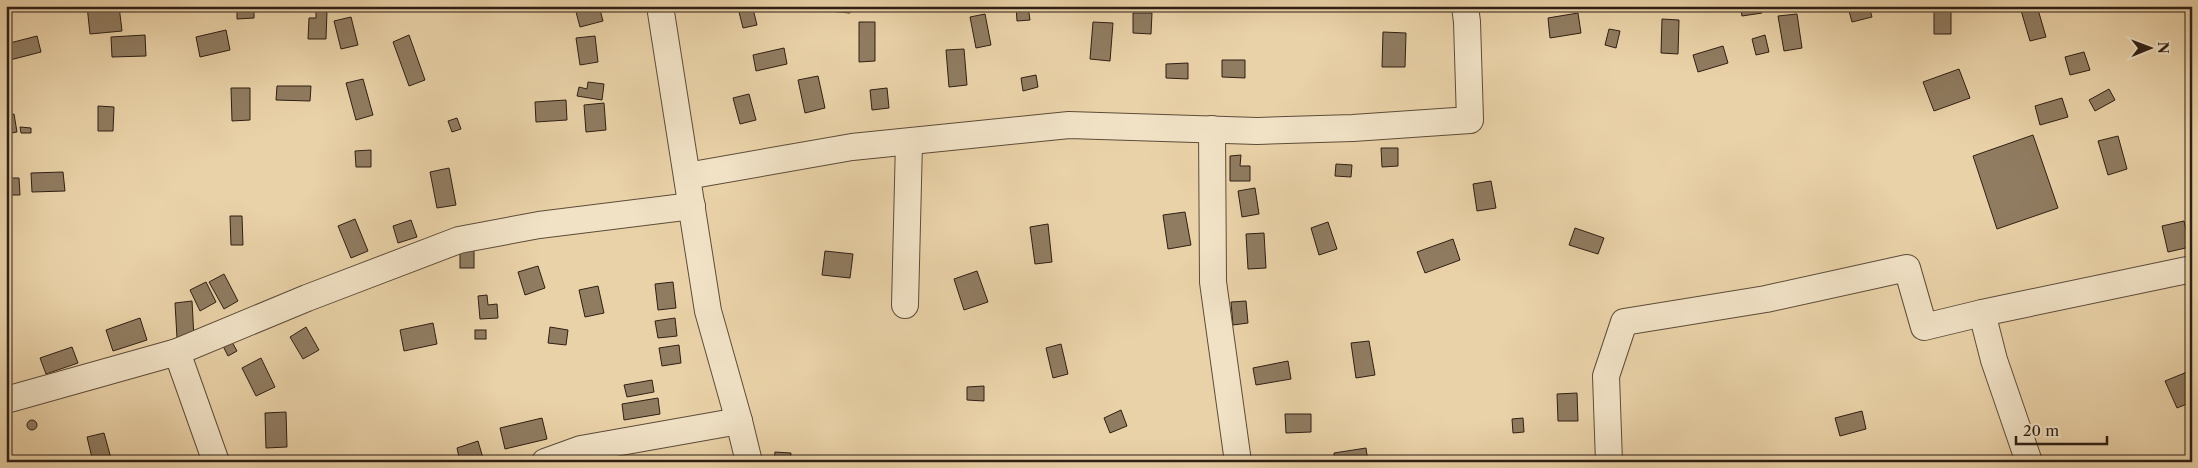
<svg xmlns="http://www.w3.org/2000/svg" width="2198" height="468" viewBox="0 0 2198 468" font-family="'Libre Caslon Text',serif">
<rect width="100%" height="100%" fill="#ead2a8"/>
<filter id="stains"><feTurbulence type="fractalNoise" baseFrequency=".004" numOctaves="4"/><feColorMatrix values="0 0 0 0 .2 0 0 0 0 .09 0 0 0 0 .02 0 0 0 .5 -.17"/></filter>
<radialGradient id="worn" r=".72"><stop offset=".6" stop-color="#630" stop-opacity="0"/><stop offset="1" stop-color="#630" stop-opacity=".3"/></radialGradient>
<g fill="#907c61" stroke="#2e1f14">
<path d="M87 6H119L122 31 90 34Z"/>
<path d="M237 6H254V18L237 19Z"/>
<path d="M584 6H599L603 21 580 27 575 8Z"/>
<path d="M827 6H850V13L827 11Z"/>
<path d="M1016 6H1028L1030 20 1017 21Z"/>
<path d="M1174 6H1188V9Z"/>
<path d="M1740 6H1761L1762 13 1742 16Z"/>
<path d="M1774 6H1787V8L1775 10Z"/>
<path d="M1869 6 1872 17 1852 22 1848 7Z"/>
<path d="M1934 6 1951 7V34H1934Z"/>
<path d="M2037 6 2046 37 2030 41 2020 7Z"/>
<path d="M753 9 757 25 743 28 739 12Z"/>
<path d="M316 11H327L326 39H308L309 18H316Z"/>
<path d="M1133 13H1152L1151 34 1133 33Z"/>
<path d="M1578 13 1581 33 1550 38 1548 18Z"/>
<path d="M985 14 991 45 976 48 970 17Z"/>
<path d="M1797 14 1802 48 1784 51 1778 16Z"/>
<path d="M351 17 358 45 341 49 334 21Z"/>
<path d="M1662 19 1679 20 1678 54 1661 53Z"/>
<path d="M859 22H875V61L859 62Z"/>
<path d="M1093 22 1113 23 1110 61 1090 59Z"/>
<path d="M1609 29 1620 31 1616 48 1605 45Z"/>
<path d="M226 30 230 50 200 57 196 37Z"/>
<path d="M1383 32 1406 33 1405 67H1382Z"/>
<path d="M145 35 146 56 112 57 111 37Z"/>
<path d="M409 35 425 80 409 86 393 42Z"/>
<path d="M1765 35 1769 52 1756 55 1752 39Z"/>
<path d="M37 36 41 52 10 60 6 44Z"/>
<path d="M595 36 598 62 580 65 576 38Z"/>
<path d="M1723 46 1728 63 1698 72 1693 55Z"/>
<path d="M784 48 787 64 756 71 753 55Z"/>
<path d="M964 49 967 85 949 87 946 50Z"/>
<path d="M2084 52 2090 70 2070 75 2065 57Z"/>
<path d="M1222 60H1245V78L1222 77Z"/>
<path d="M1188 63V79L1166 78V64Z"/>
<path d="M1959 69 1970 98 1934 111 1923 82Z"/>
<path d="M1036 75 1038 87 1023 91 1021 78Z"/>
<path d="M818 76 825 108 805 113 798 80Z"/>
<path d="M363 79 373 115 356 120 346 83Z"/>
<path d="M588 82 604 84 602 100 577 96 579 87 587 89Z"/>
<path d="M277 86H311L310 101 276 100Z"/>
<path d="M231 88H250V120L232 121Z"/>
<path d="M887 88 889 108 872 110 870 90Z"/>
<path d="M2109 89 2115 100 2095 111 2089 100Z"/>
<path d="M749 94 756 120 740 124 733 98Z"/>
<path d="M2062 98 2068 117 2040 125 2035 106Z"/>
<path d="M566 100 567 120 536 122 535 102Z"/>
<path d="M604 103 606 130 586 132 584 105Z"/>
<path d="M98 106 114 107 113 131H98Z"/>
<path d="M14 114 17 132 6 134V115Z"/>
<path d="M457 118 461 129 452 132 448 121Z"/>
<path d="M20 127 31 128V133H21Z"/>
<path d="M2033 135 2058 208 1997 229 1973 156Z"/>
<path d="M2118 136 2127 169 2108 175 2098 141Z"/>
<path d="M1381 148H1398V166L1382 167Z"/>
<path d="M371 150V167H356L355 151Z"/>
<path d="M1241 155 1240 166H1250V181H1230V156Z"/>
<path d="M1336 164 1352 165 1351 177 1335 176Z"/>
<path d="M449 168 456 205 437 208 430 172Z"/>
<path d="M63 172 65 191 32 192 31 173Z"/>
<path d="M6 178H19L20 195H6Z"/>
<path d="M1491 181 1496 208 1477 211 1473 184Z"/>
<path d="M1255 188 1259 214 1242 217 1238 191Z"/>
<path d="M1185 212 1191 245 1168 249 1163 215Z"/>
<path d="M230 216H242L243 245H231Z"/>
<path d="M355 219 368 251 351 258 338 226Z"/>
<path d="M411 220 417 237 398 243 393 226Z"/>
<path d="M2184 221 2190 247 2168 252 2162 226Z"/>
<path d="M1328 222 1337 249 1319 255 1311 228Z"/>
<path d="M1048 224 1052 262 1035 264 1030 227Z"/>
<path d="M1575 228 1604 238 1598 254 1569 245Z"/>
<path d="M1264 233 1266 268 1248 269 1246 234Z"/>
<path d="M1453 239 1460 260 1425 273 1417 252Z"/>
<rect x="460" y="248" width="14" height="20"/>
<path d="M825 251 853 254 850 278 822 275Z"/>
<path d="M538 266 545 288 525 295 518 272Z"/>
<path d="M977 271 988 302 964 310 954 279Z"/>
<path d="M224 274 238 301 224 309 209 282Z"/>
<path d="M206 282 216 302 200 311 190 290Z"/>
<path d="M673 282 676 308 658 310 655 284Z"/>
<path d="M598 286 604 313 585 317 579 290Z"/>
<path d="M487 295 488 305 497 304 498 318 480 319 478 296Z"/>
<path d="M192 301 194 338H177L175 303Z"/>
<path d="M1246 301 1248 323 1233 325 1231 302Z"/>
<path d="M140 318 147 340 113 351 106 330Z"/>
<path d="M675 318 677 336 658 338 655 321Z"/>
<path d="M433 323 437 344 404 351 400 330Z"/>
<path d="M306 327 319 350 303 359 290 337Z"/>
<path d="M550 327 568 330 566 345 548 343Z"/>
<rect x="475" y="330" width="11" height="9"/>
<path d="M1369 341 1375 375 1356 378 1351 343Z"/>
<path d="M232 342 237 351 228 356 223 346Z"/>
<path d="M1061 344 1068 374 1053 378 1046 348Z"/>
<path d="M679 345 681 363 662 366 659 348Z"/>
<path d="M72 347 78 363 46 374 40 358Z"/>
<path d="M261 358 275 387 256 396 242 368Z"/>
<path d="M1288 361 1291 379 1256 385 1253 368Z"/>
<path d="M2192 370V402L2177 408 2165 381Z"/>
<path d="M652 380 654 392 627 397 624 385Z"/>
<path d="M984 386V401L967 400V387Z"/>
<path d="M1577 393 1578 421H1558L1557 394Z"/>
<path d="M658 398 660 414 624 420 622 404Z"/>
<path d="M1121 410 1127 426 1110 433 1104 418Z"/>
<path d="M1862 411 1866 429 1840 436 1835 418Z"/>
<path d="M286 412 287 447 266 448 265 413Z"/>
<path d="M1285 414H1311V432L1286 433Z"/>
<path d="M542 418 547 439 505 449 500 428Z"/>
<path d="M1523 418 1524 432 1513 433 1512 419Z"/>
<circle cx="32" cy="425" r="5"/>
<path d="M104 433 112 462H93L87 437Z"/>
<path d="M478 441 483 458 472 462H460L457 448Z"/>
<path d="M1366 448 1368 462H1335L1334 453Z"/>
<path d="M775 452 791 453 790 462H774Z"/>
</g>
<g fill="none" stroke-linecap="round" stroke-linejoin="round">
<defs>
<g id="minor">
<path d="M660 6 708 311 739 421 749 462"/>
<path d="M1212 129 1213 282 1238 462"/>
<path d="M687 176 852 147 1069 125 1257 131 1353 128 1470 120 1467 22 1465 6"/>
<path d="M905 305 909 142"/>
<path d="M1982 313 1994 360 2029 462"/>
<path d="M177 352 216 462"/>
<path d="M6 400 177 352 307 298 459 240 539 225 692 206"/>
<path d="M545 462 581 449 739 421"/>
<path d="M1609 462 1606 376 1624 322 1766 299 1907 268 1924 327 1982 313 2192 269"/>
</g>
</defs>
<use href="#minor" stroke="#5d4c39" stroke-width="28"/>
<use href="#minor" stroke="#f1e2c6" stroke-width="26"/>
</g>
<rect width="2198" height="468" fill="none" stroke="#ead2a8" stroke-width="25"/>
<rect x="8" y="8" width="2183" height="453" fill="none" stroke="#2e1f14" stroke-width="2.5"/>
<rect x="12" y="12" width="2173" height="443" fill="none" stroke="#2e1f14"/>
<g transform="translate(2150 48) rotate(89)" stroke="#f1e2c6" stroke-width="4" paint-order="stroke">
<path d="M0-4L9 19L0 12L-9 19Z" fill="#2e1f14"/>
<text y="-8" font-size="14" font-weight="bold" text-anchor="middle" fill="#2e1f14">N</text>
</g>
<path d="M2016 436v8h91v-8" fill="none" stroke="#2e1f14" stroke-width="2.5"/>
<text x="2023" y="436" font-size="15" fill="#2e1f14" stroke="#f1e2c6" stroke-width="4" paint-order="stroke">20 m</text>
<rect width="100%" height="100%" filter="url(#stains)"/>
<rect width="100%" height="100%" fill="url(#worn)"/>
</svg>
